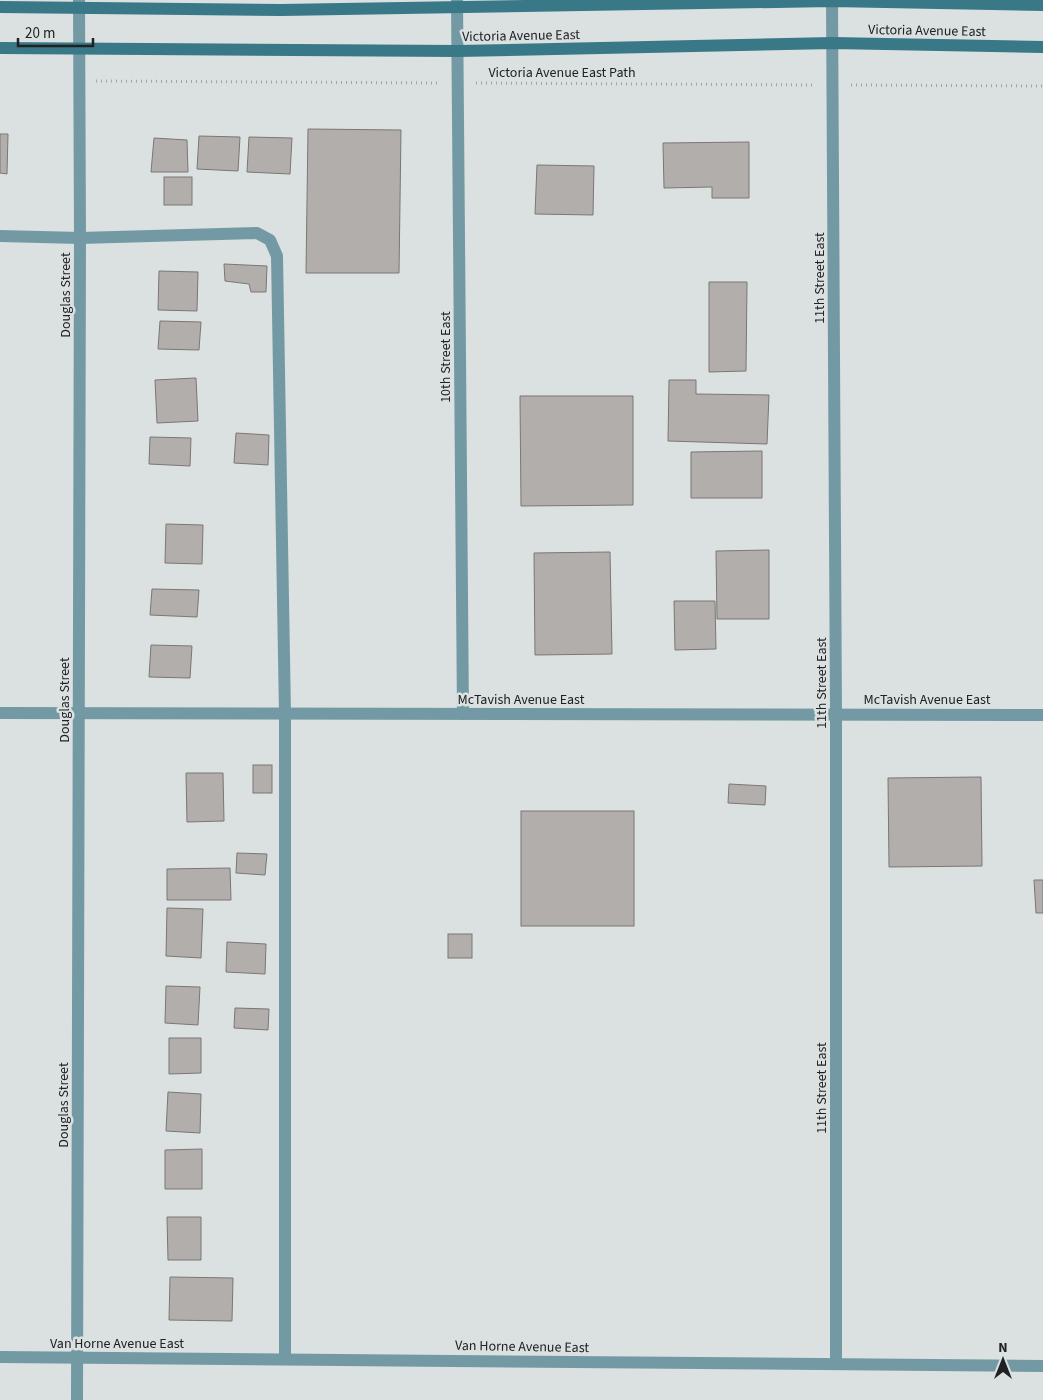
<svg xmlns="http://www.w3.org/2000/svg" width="1043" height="1400" viewBox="0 0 1043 1400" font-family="'Source Sans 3',sans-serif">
<rect width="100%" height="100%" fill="#dbe0e1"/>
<g fill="#b1aeab" stroke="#7a7775">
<path d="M308 129 401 130 399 273H306Z"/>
<path d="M0 134H8L7 174 0 173Z"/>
<path d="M199 136 240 137 238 171 197 169Z"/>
<path d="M249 137 292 138 290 174 247 172Z"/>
<path d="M154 138 187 140 188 172H151Z"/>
<path d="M749 142V198H712V187L664 188 663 143Z"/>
<path d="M537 165 594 166 593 215 535 214Z"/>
<rect x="164" y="177" width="28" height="28"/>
<path d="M224 264 267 266 266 292H251L249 284 225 281Z"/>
<path d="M159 271 198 272 197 311 158 310Z"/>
<path d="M709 282H747L746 371 709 372Z"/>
<path d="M160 321 201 322 199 350 158 349Z"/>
<path d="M196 378 198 421 157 423 155 380Z"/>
<path d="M669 380H696V394L769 395 767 444 668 441Z"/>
<path d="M520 396H633V505L521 506Z"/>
<path d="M236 433 269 435 268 465 234 463Z"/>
<path d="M150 437 191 438 190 466 149 464Z"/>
<path d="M762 451V498H691V452Z"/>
<path d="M166 524 203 525 202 564 165 563Z"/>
<path d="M769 550V619H717L716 551Z"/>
<path d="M610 552 612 654 535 655 534 553Z"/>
<path d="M152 589 199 590 197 617 150 615Z"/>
<path d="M674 601H715L716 649 675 650Z"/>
<path d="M151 645 192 646 190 678 149 677Z"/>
<rect x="253" y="765" width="19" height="28"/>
<path d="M186 773H223L224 821 187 822Z"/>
<path d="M981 777 982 866 889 867 888 778Z"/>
<path d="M729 784 766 786 765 805 728 803Z"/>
<rect x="521" y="811" width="113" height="115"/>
<path d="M237 853 267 854 265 875 236 873Z"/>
<path d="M230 868 231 900H167V869Z"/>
<path d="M1034 880H1043V913H1036Z"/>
<path d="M167 908 203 909 201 958 166 956Z"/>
<rect x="448" y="934" width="24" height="24"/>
<path d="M227 942 266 944 265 974 226 972Z"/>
<path d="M166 986 200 987 198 1025 165 1023Z"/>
<path d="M235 1008 269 1009 268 1030 234 1028Z"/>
<path d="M169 1038H201V1073L169 1074Z"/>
<path d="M168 1092 201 1094 200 1133 166 1131Z"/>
<path d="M202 1149V1189H165V1150Z"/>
<path d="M167 1217H201V1260H168Z"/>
<path d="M170 1277 233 1278 232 1321 169 1320Z"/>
</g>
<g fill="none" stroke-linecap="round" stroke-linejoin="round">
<g stroke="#a1a5a6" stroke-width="3" stroke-dasharray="1 4" stroke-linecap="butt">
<path d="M96 81 440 83"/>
<path d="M476 83 815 85"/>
<path d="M851 85 1043 86"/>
</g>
<path stroke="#739aa4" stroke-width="12" d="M0 236 80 238 257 233 270 240 277 256 285 714V1358"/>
<g stroke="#739aa4" stroke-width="12">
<path d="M457 0 463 714"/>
<path d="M832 0 836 714V1364"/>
<path d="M0 713 1043 715"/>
<path d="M0 1357 1043 1366"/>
<path d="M77 1400 80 238 79 0"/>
</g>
<g stroke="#397887" stroke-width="12">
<path d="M0 7 281 10 832 1 1043 5"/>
<path d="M0 48 458 51 833 43 1043 47"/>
</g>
</g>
<g text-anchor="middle" stroke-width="5" stroke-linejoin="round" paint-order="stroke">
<g font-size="14" fill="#202122" stroke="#dbe0e1">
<text transform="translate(927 30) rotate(1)" y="5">Victoria Avenue East</text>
<text transform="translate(521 35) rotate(-1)" y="5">Victoria Avenue East</text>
<text x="562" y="77">Victoria Avenue East Path</text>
<text transform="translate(819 278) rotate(-90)" y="5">11th Street East</text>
<text transform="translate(65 295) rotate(-90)" y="5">Douglas Street</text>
<text transform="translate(445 357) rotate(-90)" y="5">10th Street East</text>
<text transform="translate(821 683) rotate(-90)" y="5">11th Street East</text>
<text x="521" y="704">McTavish Avenue East</text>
<text x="927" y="704">McTavish Avenue East</text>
<text transform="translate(64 700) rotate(-90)" y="5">Douglas Street</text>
<text transform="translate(821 1088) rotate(-90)" y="5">11th Street East</text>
<text transform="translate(63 1105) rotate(-90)" y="5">Douglas Street</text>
<text x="117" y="1348">Van Horne Avenue East</text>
<text transform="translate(522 1346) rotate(1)" y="5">Van Horne Avenue East</text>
</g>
</g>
<g transform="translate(1003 1360)" stroke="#dbe0e1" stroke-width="4" paint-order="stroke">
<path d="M0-4L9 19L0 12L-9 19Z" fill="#202122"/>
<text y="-8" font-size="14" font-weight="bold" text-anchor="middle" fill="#202122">N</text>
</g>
<path d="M18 38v8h75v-8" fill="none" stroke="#202122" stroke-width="2.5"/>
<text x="25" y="38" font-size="15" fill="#202122" stroke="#dbe0e1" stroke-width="4" paint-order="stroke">20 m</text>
</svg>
